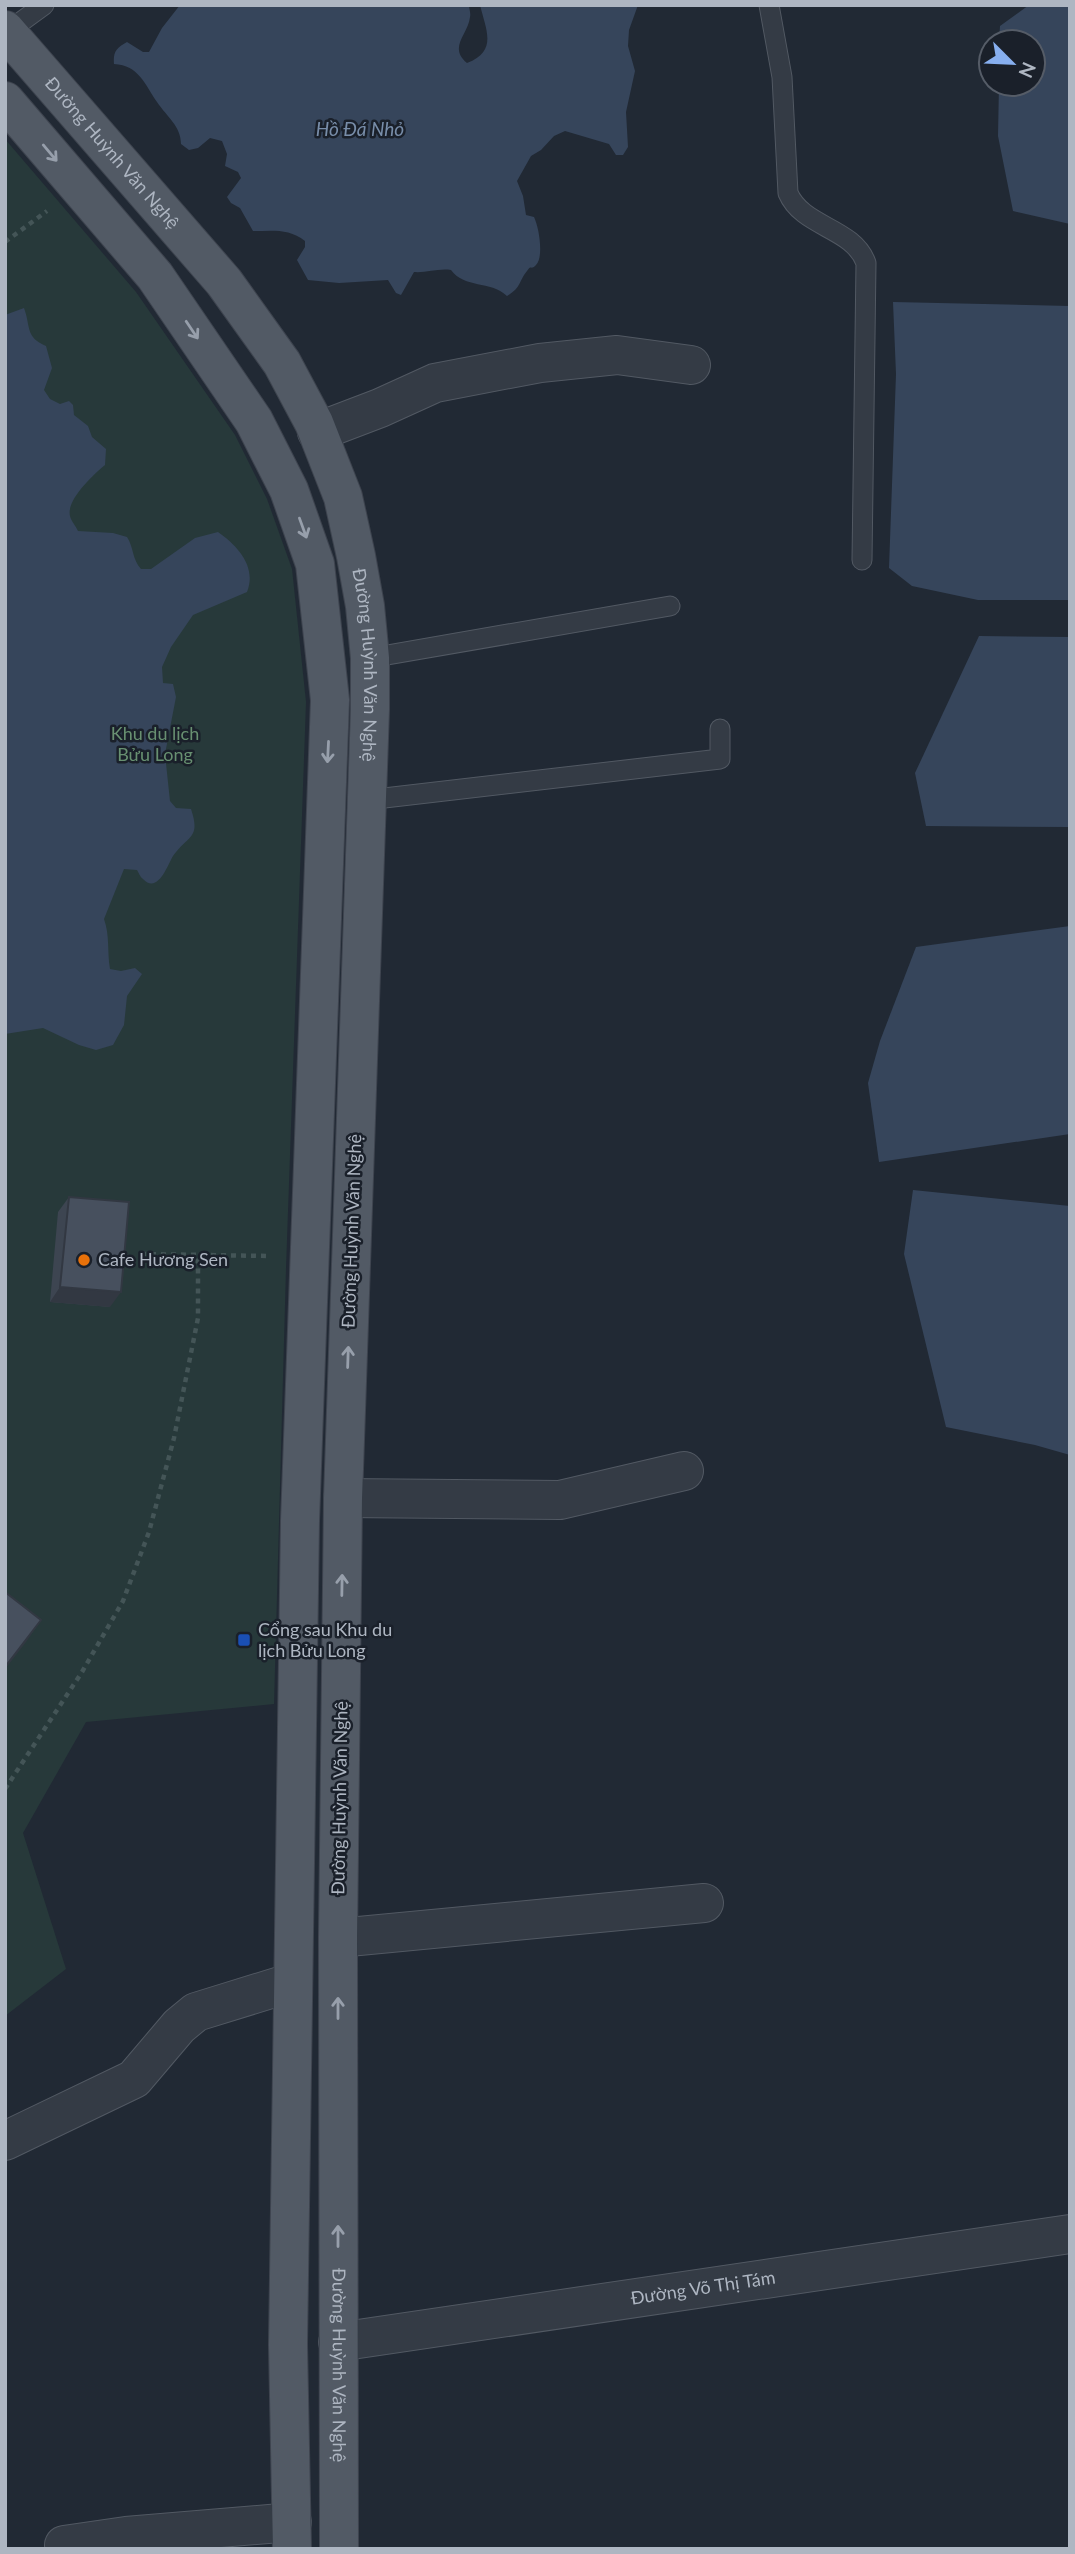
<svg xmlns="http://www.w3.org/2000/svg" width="1075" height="2554" viewBox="0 0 1075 2554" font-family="Lato,sans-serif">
<rect width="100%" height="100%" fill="#212934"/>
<path fill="#27393a" d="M5 139 136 292 235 435 267 499 292 569 306 702 286 1268 274 1704 86 1722 23 1833 66 1969 5 2016Z"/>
<g fill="#36455b">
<path d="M180 5H469C469 9 471 13 470 17 468 35 448 47 467 63 498 51 486 30 480 5H638L629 30 628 46 635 71 626 112 628 147 623 155H616L609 144 565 131 554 136 541 150 531 156 517 181 523 196 526 215 534 217C539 227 544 257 536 265 530 271 532 264 527 271 518 282 522 287 507 296 490 280 465 289 451 270 439 268 426 273 414 272L401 295 396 293 388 280 339 283 308 280 297 260 305 247V241C289 228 272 231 253 231L240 208 231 203 227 197 241 178 238 172 225 166 227 154 222 141 210 138 198 148 189 150 181 144C181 126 167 117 157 102 145 85 139 65 114 64 113 52 116 48 127 42L143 52H149L162 28Z"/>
<path d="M1029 5H1070V224L1013 211 998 136 999 84H1033V42H999L1000 26Z"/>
<path d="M893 302 1070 306V600H978L912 586 889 568 896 374Z"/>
<path d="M24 308C31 327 25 337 46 346L52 368 44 390 50 399 60 404 69 401 73 405 74 415 88 426 92 437 106 449 105 465C93 475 66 500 70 516 71 521 76 526 78 531L113 533 127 537C134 548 132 559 141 569H151L195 538 218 532C238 546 257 567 247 592L193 615 171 647 162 667 163 683 173 684 176 697 165 754 170 801 176 808 191 809C201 839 188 835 173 856 168 864 158 895 143 879 140 877 139 873 137 870L124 869 104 919C110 936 107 951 110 969L121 971 135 968 142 974 127 996 124 1025 113 1045 96 1050 79 1045 43 1028 5 1034V315Z"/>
<path d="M979 636 1070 637V827L926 826 915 773Z"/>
<path d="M1070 926V1134L879 1162 868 1083 880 1041 916 947Z"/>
<path d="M913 1190 1070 1206V1455L1035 1445 946 1427 904 1254Z"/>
</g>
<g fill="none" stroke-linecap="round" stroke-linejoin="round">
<defs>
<g id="service">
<path d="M769 5 782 77 788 193C803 228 853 227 866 263L862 560"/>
<path d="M7 32 44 5"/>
<path d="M370 658 670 606"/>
<path d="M367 800 720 759V729"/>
</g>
<g id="minor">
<path d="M317 432 380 408 435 383 540 363 617 355 691 365"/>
<path d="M343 1498 560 1500 684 1471"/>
<path d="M338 1938 704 1903"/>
<path d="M5 2141 134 2079 179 2026 196 2012 293 1982"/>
<path id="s1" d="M338 2342 1070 2234"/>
<path d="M64 2545 126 2536 292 2522"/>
</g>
<g id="primary">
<path id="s2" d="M5 30 224 282 282 363 314 423 343 497 356 556 365 606 370 658V709L343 1498 338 1938 339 2549"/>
<path d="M5 101 155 276 254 421 289 490 315 564 330 700 300 1521 288 2345 292 2549"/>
</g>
</defs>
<use href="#service" stroke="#525963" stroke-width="21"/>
<use href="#minor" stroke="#525963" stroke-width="40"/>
<use href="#primary" stroke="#3e444f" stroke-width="40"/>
<g stroke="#445557" stroke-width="4.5" stroke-dasharray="5 5" stroke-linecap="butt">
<path d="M5 242 47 211"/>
<path d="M141 1254 270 1256"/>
<path d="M5 1789 82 1672 123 1601 149 1532 174 1438 198 1318V1255"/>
</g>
<use href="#service" stroke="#343b45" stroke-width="19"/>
<use href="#minor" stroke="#343b45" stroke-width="38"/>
<use href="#primary" stroke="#525a65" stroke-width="38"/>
</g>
<path fill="#3d4551" d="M69 1197 110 1307 50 1302 58 1212Z"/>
<g fill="#323842">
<path d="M60 1287 121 1292 110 1307 50 1302Z"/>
<path d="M41 1620 26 1642 5 1669V1667Z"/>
</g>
<g fill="#47505e" stroke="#323842" stroke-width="2">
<path d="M69 1197 129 1202 121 1292 60 1287Z"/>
<path d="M5 1592 41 1620 5 1667Z"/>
</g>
<defs><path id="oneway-shaft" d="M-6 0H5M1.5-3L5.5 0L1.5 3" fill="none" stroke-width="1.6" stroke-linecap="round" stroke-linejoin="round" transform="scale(1.75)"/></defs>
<g stroke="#979fab">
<use href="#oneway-shaft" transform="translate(50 153) rotate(50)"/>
<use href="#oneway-shaft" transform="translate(192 330) rotate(56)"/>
<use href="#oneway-shaft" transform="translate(303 528) rotate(70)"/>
<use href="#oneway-shaft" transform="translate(328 752) rotate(93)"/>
<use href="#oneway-shaft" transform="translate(348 1357) rotate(-88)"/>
<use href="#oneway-shaft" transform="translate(342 1585) rotate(-89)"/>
<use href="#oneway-shaft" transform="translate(338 2008) rotate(-90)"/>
<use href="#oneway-shaft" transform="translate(338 2236) rotate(-90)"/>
</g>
<circle fill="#e8710a" stroke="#1a202a" stroke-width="2.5" cx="84" cy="1260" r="7"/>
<rect fill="#1a4fb4" stroke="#1a202a" stroke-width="2.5" x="237" y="1633" width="14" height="14" rx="3.5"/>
<g text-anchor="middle" stroke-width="5" stroke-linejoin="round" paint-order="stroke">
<g font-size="18" fill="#aeb6c2" stroke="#1a202a">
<text dy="6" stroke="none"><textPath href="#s2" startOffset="163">Đường Huỳnh Văn Nghệ</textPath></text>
<text dy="6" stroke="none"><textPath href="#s2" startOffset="751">Đường Huỳnh Văn Nghệ</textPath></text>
<text transform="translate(352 1231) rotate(-88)" y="6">Đường Huỳnh Văn Nghệ</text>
<text transform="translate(340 1798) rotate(-89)" y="6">Đường Huỳnh Văn Nghệ</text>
<text dy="6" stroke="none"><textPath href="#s1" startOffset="369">Đường Võ Thị Tám</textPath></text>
<text dy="6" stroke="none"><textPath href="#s2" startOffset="2452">Đường Huỳnh Văn Nghệ</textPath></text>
</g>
<g font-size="18" fill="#689071" stroke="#1a202a">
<text x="155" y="740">Khu du lịch<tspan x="155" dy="21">Bửu Long</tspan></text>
</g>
<g font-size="18" fill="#aeb6c2" stroke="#1a202a" text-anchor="start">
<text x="98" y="1266">Cafe Hương Sen</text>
<text x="258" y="1636">Cổng sau Khu du<tspan x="258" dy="21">lịch Bửu Long</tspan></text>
</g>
<g font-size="19" font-style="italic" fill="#788da9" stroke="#1a202a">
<text x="360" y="136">Hồ Đá Nhỏ</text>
</g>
</g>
<rect width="1075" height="2554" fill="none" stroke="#aeb6c2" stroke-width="14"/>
<g transform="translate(1012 63) rotate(114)"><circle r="33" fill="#1a202a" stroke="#555c67" stroke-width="2"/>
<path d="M0-5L12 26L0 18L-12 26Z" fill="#87afef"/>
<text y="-10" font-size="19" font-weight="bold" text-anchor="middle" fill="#aeb6c2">N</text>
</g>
</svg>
